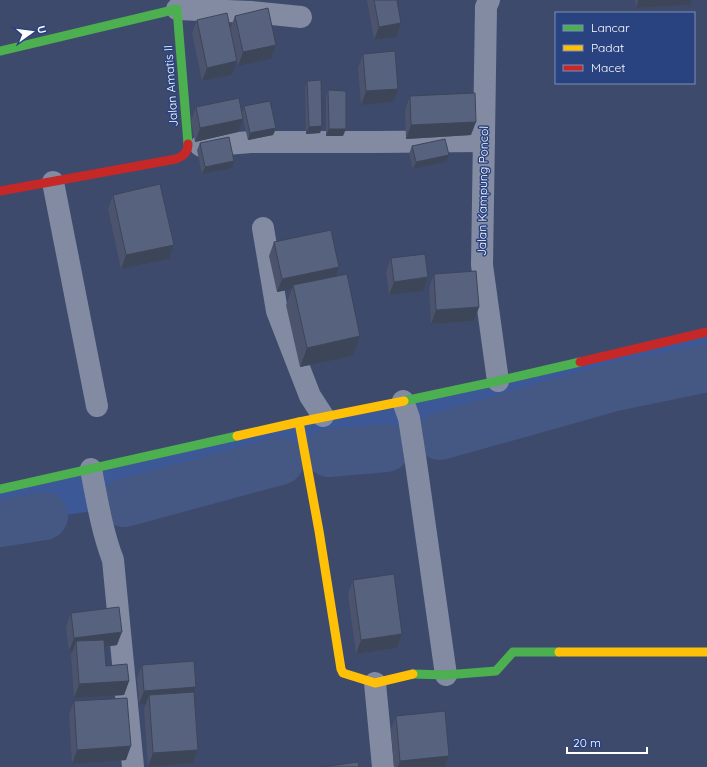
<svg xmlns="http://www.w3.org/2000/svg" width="707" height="767" viewBox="0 0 707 767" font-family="Quicksand,sans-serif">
<rect width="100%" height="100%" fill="#3d4a6c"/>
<path fill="#3d5896" d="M707 333V368L615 387 416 441 386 448 280 461 99 510 0 525V489Z"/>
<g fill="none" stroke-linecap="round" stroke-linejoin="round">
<g stroke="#455783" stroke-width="48">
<path d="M440 436 615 387 707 368"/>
<path d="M329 453 386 448"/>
<path d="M124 503 280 461"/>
<path d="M0 523 44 516"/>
</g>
<g stroke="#828ba2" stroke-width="22">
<path d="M489 0 486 7 482 265 498 381"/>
<path d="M177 9 251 12 301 17"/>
<path d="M201 146 251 142H376L484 141"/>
<path d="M53 182 97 406"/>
<path d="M263 228 277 311 310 396 323 416"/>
<path d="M403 401 409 418 416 463 446 675"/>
<path d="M91 469C97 500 102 531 113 560L133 767"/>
<path d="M375 683 383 767"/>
</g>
<g stroke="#4caf50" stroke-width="9">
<path d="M0 51 177 9 188 144"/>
<path d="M404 401 498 381 580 362"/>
<path d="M0 489 237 436"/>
<path d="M413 674 446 675 496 671 513 652H559"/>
</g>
<g stroke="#ffc107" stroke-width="9">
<path d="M299 422 319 531 341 669 343 673 375 683 413 674"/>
<path d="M237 436 299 422 404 401"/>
<path d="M559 652H707"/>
</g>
<g stroke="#c62828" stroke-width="9">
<path d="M0 191 176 159C183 156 188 153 188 144"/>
<path d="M580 362 707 332"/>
</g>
</g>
<g fill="#4b546c">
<path d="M367 0H397L396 37 374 40Z"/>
<path d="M635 0H692L690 5 636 8Z"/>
<path d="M235 16 276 45 271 59 238 66 237 61 232 75 202 81 192 33 197 20 230 29Z"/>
<path d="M363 54 393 102 361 105 358 68Z"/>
<path d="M307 81 322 126 320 133 306 134 305 88Z"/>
<path d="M328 90 343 136H326V97Z"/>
<path d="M410 96 471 135 406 139 405 110Z"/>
<path d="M244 106 276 128 273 135 248 140 243 119 238 132 195 142 191 121 196 107 242 113Z"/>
<path d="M200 143 232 168 202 174 197 150Z"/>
<path d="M412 146 449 155 446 162 413 169 409 154Z"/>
<path d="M113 195 174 245 169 259 121 269 108 209Z"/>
<path d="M274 242 339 267 335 276 360 336 353 356 300 367 286 305 292 289 277 292 269 256Z"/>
<path d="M391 258 428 277 423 291 389 295 386 272Z"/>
<path d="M434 274 479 307 474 321 431 324 429 288Z"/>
<path d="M353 580 402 634 397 648 356 654 348 594Z"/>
<path d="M71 613 117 645 105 647 106 666 129 681 124 695 74 698 71 655 73 651H69L66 627Z"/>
<path d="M142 665 194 692 198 750 193 763 148 767 144 709 146 704H139L137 678Z"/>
<path d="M74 701 126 760 72 764 69 715Z"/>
<path d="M396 716 449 756 445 767H394L391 730Z"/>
</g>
<g fill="#3d4558">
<path d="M638 0H692L690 5 636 8Z"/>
<path d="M401 23 396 37 374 40 379 27Z"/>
<path d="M276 45 271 59 238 66 243 52Z"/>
<path d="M237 61 232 75 202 81 207 68Z"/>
<path d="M398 89 393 102 361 105 366 91Z"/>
<path d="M243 119 238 132 195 142 200 128Z"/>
<path d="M476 122 471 135 406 139 411 125Z"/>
<path d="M322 126 320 133 306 134 309 127Z"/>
<path d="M276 128 273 135 248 140 250 133Z"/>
<path d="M329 129H346L343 136H326Z"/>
<path d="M449 155 446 162 413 169 416 162Z"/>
<path d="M234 161 232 168 202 174 205 167Z"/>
<path d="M174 245 169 259 121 269 126 255Z"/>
<path d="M339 267 334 281 293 285 292 289 277 292 282 279Z"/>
<path d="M428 277 423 291 389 295 394 282Z"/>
<path d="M479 307 474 321 431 324 436 310Z"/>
<path d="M360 336 353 356 300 367 307 348Z"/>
<path d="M122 632 117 645 77 650 76 641 73 651H69L74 638Z"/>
<path d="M402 634 397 648 356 654 361 640Z"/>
<path d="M129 681 124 695 74 698 79 684Z"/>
<path d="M196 687 191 701 149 695 146 704H139L144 691Z"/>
<path d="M131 746 126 760 72 764 77 750Z"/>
<path d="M198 750 193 763 148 767 153 753Z"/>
<path d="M449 756 445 767H398L400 761Z"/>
</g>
<g fill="#57627e" stroke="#3d4558">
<path d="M374 0H397L401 23 379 27Z"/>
<path d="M268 8 276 45 243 52 235 16Z"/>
<path d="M227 13 237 61 207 68 197 20Z"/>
<path d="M395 51 398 89 366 91 363 54Z"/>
<path d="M321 80 322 126 309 127 307 81Z"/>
<path d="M328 90 346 91V129H329Z"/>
<path d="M475 93 476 122 411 125 410 96Z"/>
<path d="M239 98 243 119 200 128 196 107Z"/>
<path d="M270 101 276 128 250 133 244 106Z"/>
<path d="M229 137 234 161 205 167 200 143Z"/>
<path d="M445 139 449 155 416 162 412 146Z"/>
<path d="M160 184 174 245 126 255 113 195Z"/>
<path d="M331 230 339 267 282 279 274 242Z"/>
<path d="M425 254 428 277 394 282 391 258Z"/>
<path d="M476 271 479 307 436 310 434 274Z"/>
<path d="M347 274 360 336 307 348 293 285Z"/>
<path d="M394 574 402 634 361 640 353 580Z"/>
<path d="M119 607 122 632 74 638 71 613Z"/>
<path d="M104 640 106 666 127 664 129 681 79 684 76 641Z"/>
<path d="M194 661 196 687 144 691 142 665Z"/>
<path d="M194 692 198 750 153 753 149 695Z"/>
<path d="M127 698 131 746 77 750 74 701Z"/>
<path d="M445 711 449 756 400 761 396 716Z"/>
<path d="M358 762 359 767H322Z"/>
</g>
<g text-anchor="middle" stroke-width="3" stroke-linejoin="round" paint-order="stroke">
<g font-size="12" fill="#fff" stroke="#294280">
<text transform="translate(171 86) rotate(-94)" y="4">Jalan Amatis II</text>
<text transform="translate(483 191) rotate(-89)" y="4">Jalan Kampung Poncol</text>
</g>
</g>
<rect x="555" y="12" width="140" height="72" fill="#294280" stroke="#7f8eb3"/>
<rect x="563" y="25" width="20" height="6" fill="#4caf50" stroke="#7f8eb3"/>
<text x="591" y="32" font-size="12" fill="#ffffff">Lancar</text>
<rect x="563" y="45" width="20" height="6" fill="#ffc107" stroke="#7f8eb3"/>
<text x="591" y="52" font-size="12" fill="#ffffff">Padat</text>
<rect x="563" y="65" width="20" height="6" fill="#c62828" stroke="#7f8eb3"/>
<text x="591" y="72" font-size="12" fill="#ffffff">Macet</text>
<g transform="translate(32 32) rotate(76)" stroke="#294280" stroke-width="3" paint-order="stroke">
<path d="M0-3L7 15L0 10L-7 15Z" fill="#ffffff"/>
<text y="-6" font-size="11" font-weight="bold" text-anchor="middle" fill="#ffffff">U</text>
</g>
<path d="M567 747v6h80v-6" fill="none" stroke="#ffffff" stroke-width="2"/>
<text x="573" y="747" font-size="12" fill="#ffffff" stroke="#294280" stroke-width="3" paint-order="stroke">20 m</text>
</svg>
